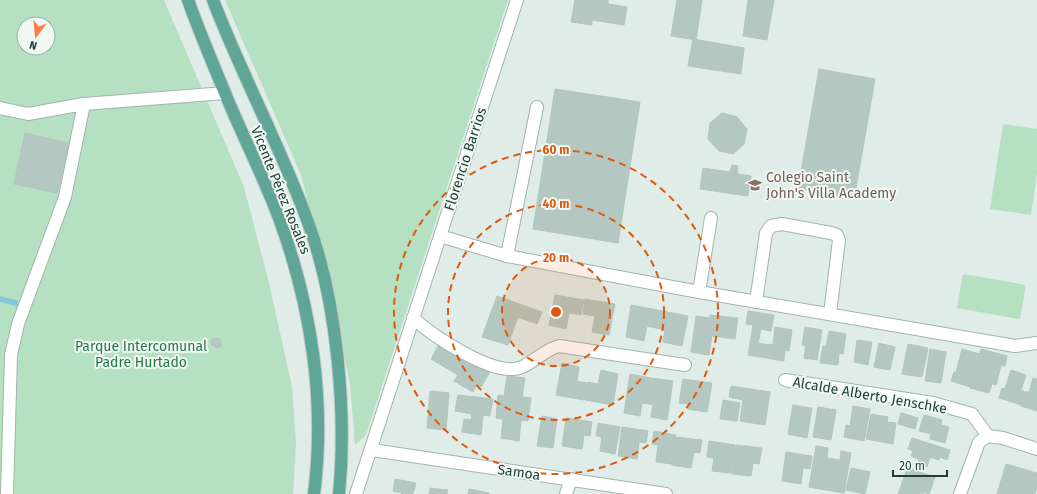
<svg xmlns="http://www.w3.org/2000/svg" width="1037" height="494" viewBox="0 0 1037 494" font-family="'Fira Sans',sans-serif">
<rect width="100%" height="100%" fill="#dfece7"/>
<g fill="#b5e0c2" fill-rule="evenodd">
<path d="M0 0H164L244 187 269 283 292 387 296 445 293 494H0ZM24 24H48V48H24Z"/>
<path d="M225 0H508L366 435 355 445 350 383 327 275 301 175Z"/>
<path d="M1003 124 1037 129V173L1031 215 990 209Z"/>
<path d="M963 274 1026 285 1020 319 957 308Z"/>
</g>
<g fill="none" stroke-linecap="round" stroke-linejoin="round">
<path stroke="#81c7d7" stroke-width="5.5" d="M0 299 16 303"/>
</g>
<g fill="#b4c7c0" stroke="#b1c6be">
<path d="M575 0H608V4L627 7 624 25 592 20V25L571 22Z"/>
<path d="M677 0H702L696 40 671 36Z"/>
<path d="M748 0H774L767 40 743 36Z"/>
<path d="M693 39 744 48 741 74 688 66Z"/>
<path d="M819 69 875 79 854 199 798 189Z"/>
<path d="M555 89 640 102 618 243 533 229Z"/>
<path d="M722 113 737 117 747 129 744 144 733 154 719 151 708 139 710 123Z"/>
<path d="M25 133 69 143 57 193 14 184Z"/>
<path d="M732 165 738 166 737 174 751 176 748 196 700 189 703 168 730 172Z"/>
<path d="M555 295 584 300 581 315 569 313 566 329 549 325Z"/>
<path d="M497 296 542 312 537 324 518 317 508 345 482 337Z"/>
<path d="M585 299 615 304 609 335 592 332 595 316 583 314Z"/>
<path d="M631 305 688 316 682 346 663 342 665 330 647 326 644 341 626 337Z"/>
<path d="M748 311 774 315 771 331 761 329 758 343 769 345 767 358 748 355 753 325 746 324Z"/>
<path d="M710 315 738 318 735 339 712 336 709 355 691 352 696 316 710 318Z"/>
<path d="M775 327 792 330 789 351 785 350 784 361 767 358 769 344 773 345Z"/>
<path d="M805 327 822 330 817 360 804 358 806 346 802 345Z"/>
<path d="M829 331 846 334 843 354 839 353 838 365 820 363 823 346 826 347Z"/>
<path d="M215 338 220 339 221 346 217 348 211 345V340Z"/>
<path d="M857 340 872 342 868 365 854 362Z"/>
<path d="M440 343 490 372 481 387 477 385 473 392 454 381 458 375 431 359Z"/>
<path d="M879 343 895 347 890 370 874 367Z"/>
<path d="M908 344 928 348 922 377 902 374Z"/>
<path d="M930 349 946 352 941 383 925 381Z"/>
<path d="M962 349 979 354 970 387 951 381 954 372H956Z"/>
<path d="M981 349 1007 356 1005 366 1001 365 996 385 992 384 989 393 970 388Z"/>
<path d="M562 363 579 367 577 381 587 383 584 400 556 395Z"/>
<path d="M601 370 618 374 613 405 585 400 588 382 598 384Z"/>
<path d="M1011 370 1026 375 1021 390 1025 392 1021 405 999 398 1002 388 1005 389Z"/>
<path d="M630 374 651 378 647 404 642 403 640 416 624 413Z"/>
<path d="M507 376 525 378 522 397 531 398 528 421 521 420 519 441 501 438 503 419 496 418 498 395 504 396Z"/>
<path d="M652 378 673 381 667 420 651 417 653 405 648 404Z"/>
<path d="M1033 378 1037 379V411L1021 406 1025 392H1029Z"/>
<path d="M683 379 712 383 707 412 688 409 689 404 679 403Z"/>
<path d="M731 386 770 392 765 425 740 421 743 400 729 397Z"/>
<path d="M430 391 449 393 446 430 427 428Z"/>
<path d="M458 395 493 399 490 416 483 415 481 435 462 432 464 419 471 420 472 414 455 411Z"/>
<path d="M723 400 740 403 737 421 720 419Z"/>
<path d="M793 405 812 408 807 438 788 434Z"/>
<path d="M853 406 870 409 864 441 844 437 846 425 850 426Z"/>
<path d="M818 407 836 410 831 440 813 437Z"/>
<path d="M901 413 918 418 915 429 898 424Z"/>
<path d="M871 414 888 417 887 422 896 423 893 444 866 439Z"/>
<path d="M924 415 942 420 941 425 949 427 945 443 930 439 931 434 919 431Z"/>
<path d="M542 416 557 419 553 448 537 446Z"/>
<path d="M566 418 592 422 590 436 584 435 582 449 562 446Z"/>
<path d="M598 423 620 427 615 454 600 451 602 437 596 436Z"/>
<path d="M622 427 648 431 646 443 639 442 637 459 618 456Z"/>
<path d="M654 431 676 435 672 464 656 462 658 445 652 444Z"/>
<path d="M677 437 702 440 700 453 694 452 691 468 672 465Z"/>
<path d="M912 438 950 450 947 460 940 457 939 460 930 457 927 467 917 464 919 459 911 456 913 451 908 449Z"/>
<path d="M709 441 735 445 731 473 712 471 714 458 707 457Z"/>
<path d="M736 445 762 448 759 464 753 463 751 476 732 474Z"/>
<path d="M816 446 828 448 827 458 840 460 841 451 851 453 844 493 809 487Z"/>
<path d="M786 452 812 456 810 469 803 468 801 484 782 481Z"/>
<path d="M1006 464 1037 473V487L1035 494H997Z"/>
<path d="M851 468 870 472 865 494 846 490Z"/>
<path d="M907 468 935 477 929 494 901 486Z"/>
<path d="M395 479 416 483 413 494H401L402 493 393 491Z"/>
<path d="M901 486 924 494H898Z"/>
<path d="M430 488 448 490 447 494H429Z"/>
<path d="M469 489 489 493V494H468Z"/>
</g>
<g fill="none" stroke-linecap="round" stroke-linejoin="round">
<defs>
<g id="minor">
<path d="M84 104 225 93"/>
<path d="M0 108 28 114 84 104 65 197 18 324 11 355 7 494"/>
<path d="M440 236 507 256 699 292 1015 346 1037 343"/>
<path d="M507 256 537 107"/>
<path d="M699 292 711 218"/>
<path d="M756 302 766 233 771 226 782 224 831 233 837 235 839 240 830 314"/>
<path d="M413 318C433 336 492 376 519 368 533 364 543 350 559 346L685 365"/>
<path d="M785 380 933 403 972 414 988 436 1003 438 1037 449"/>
<path d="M372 450 666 494"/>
<path d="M356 494 517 0"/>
<path d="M566 494 571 479"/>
<path d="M960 494 979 442 988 436"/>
</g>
<g id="major">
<path d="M188 0C199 31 212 62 225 93 242 135 263 175 279 218 311 305 326 401 314 494"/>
<path d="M213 0C242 76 282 149 309 225 337 302 347 413 339 494"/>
</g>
</defs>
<use href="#minor" stroke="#a1b4ae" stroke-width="14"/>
<use href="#major" stroke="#c0c9c7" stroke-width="14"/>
<use href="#minor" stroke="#fff" stroke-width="12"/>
<use href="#major" stroke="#5fa696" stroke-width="12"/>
</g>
<circle cx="556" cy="312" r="54" fill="#de580e" fill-opacity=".12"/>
<g fill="none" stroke="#de580e" stroke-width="2" stroke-dasharray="7 5">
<circle cx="556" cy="312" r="54"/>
<circle cx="556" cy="312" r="108"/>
<circle cx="556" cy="312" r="162"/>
</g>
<defs>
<symbol id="school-bare" viewBox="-9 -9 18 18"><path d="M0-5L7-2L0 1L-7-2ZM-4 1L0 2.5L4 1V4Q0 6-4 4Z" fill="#8d6e63" stroke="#f0f8f4" stroke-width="2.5" paint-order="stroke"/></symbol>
</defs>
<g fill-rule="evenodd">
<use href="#school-bare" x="745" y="175" width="20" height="20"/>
</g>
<g text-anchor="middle" stroke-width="4" stroke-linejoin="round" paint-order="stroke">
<g font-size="14" fill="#1e3e36" stroke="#f0f8f4">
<text transform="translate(465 159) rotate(-72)" y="5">Florencio Barrios</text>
<text transform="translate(281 190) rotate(68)" y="5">Vicente Pérez Rosales</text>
<text transform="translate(870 395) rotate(10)" y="5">Alcalde Alberto Jenschke</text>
<text transform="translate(519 472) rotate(8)" y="5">Samoa</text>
</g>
<g font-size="14" fill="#785e54" stroke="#f0f8f4" text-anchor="start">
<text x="766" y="182">Colegio Saint<tspan x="766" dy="16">John's Villa Academy</tspan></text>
</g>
<g font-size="14" fill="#257848" stroke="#f0f8f4">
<text x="141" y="351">Parque Intercomunal<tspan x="141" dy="16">Padre Hurtado</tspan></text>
</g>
</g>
<circle cx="556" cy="312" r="6" fill="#de580e" stroke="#f0f8f4" stroke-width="2"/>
<g font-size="12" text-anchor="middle" font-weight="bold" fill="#de580e" stroke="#f0f8f4" stroke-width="4" stroke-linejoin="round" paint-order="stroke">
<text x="556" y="154">60 m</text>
<text x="556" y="208">40 m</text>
<text x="556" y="262">20 m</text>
</g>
<g transform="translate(36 36) rotate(196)"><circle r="19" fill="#f0f8f4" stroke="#9caea8"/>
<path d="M0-3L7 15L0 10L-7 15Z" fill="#ff7d4a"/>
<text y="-6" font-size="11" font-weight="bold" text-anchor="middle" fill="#1e3e36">N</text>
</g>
<path d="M893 470v6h54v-6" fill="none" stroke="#1e3e36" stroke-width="2"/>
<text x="899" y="470" font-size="12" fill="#1e3e36" stroke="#f0f8f4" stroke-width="3" paint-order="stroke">20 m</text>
</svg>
